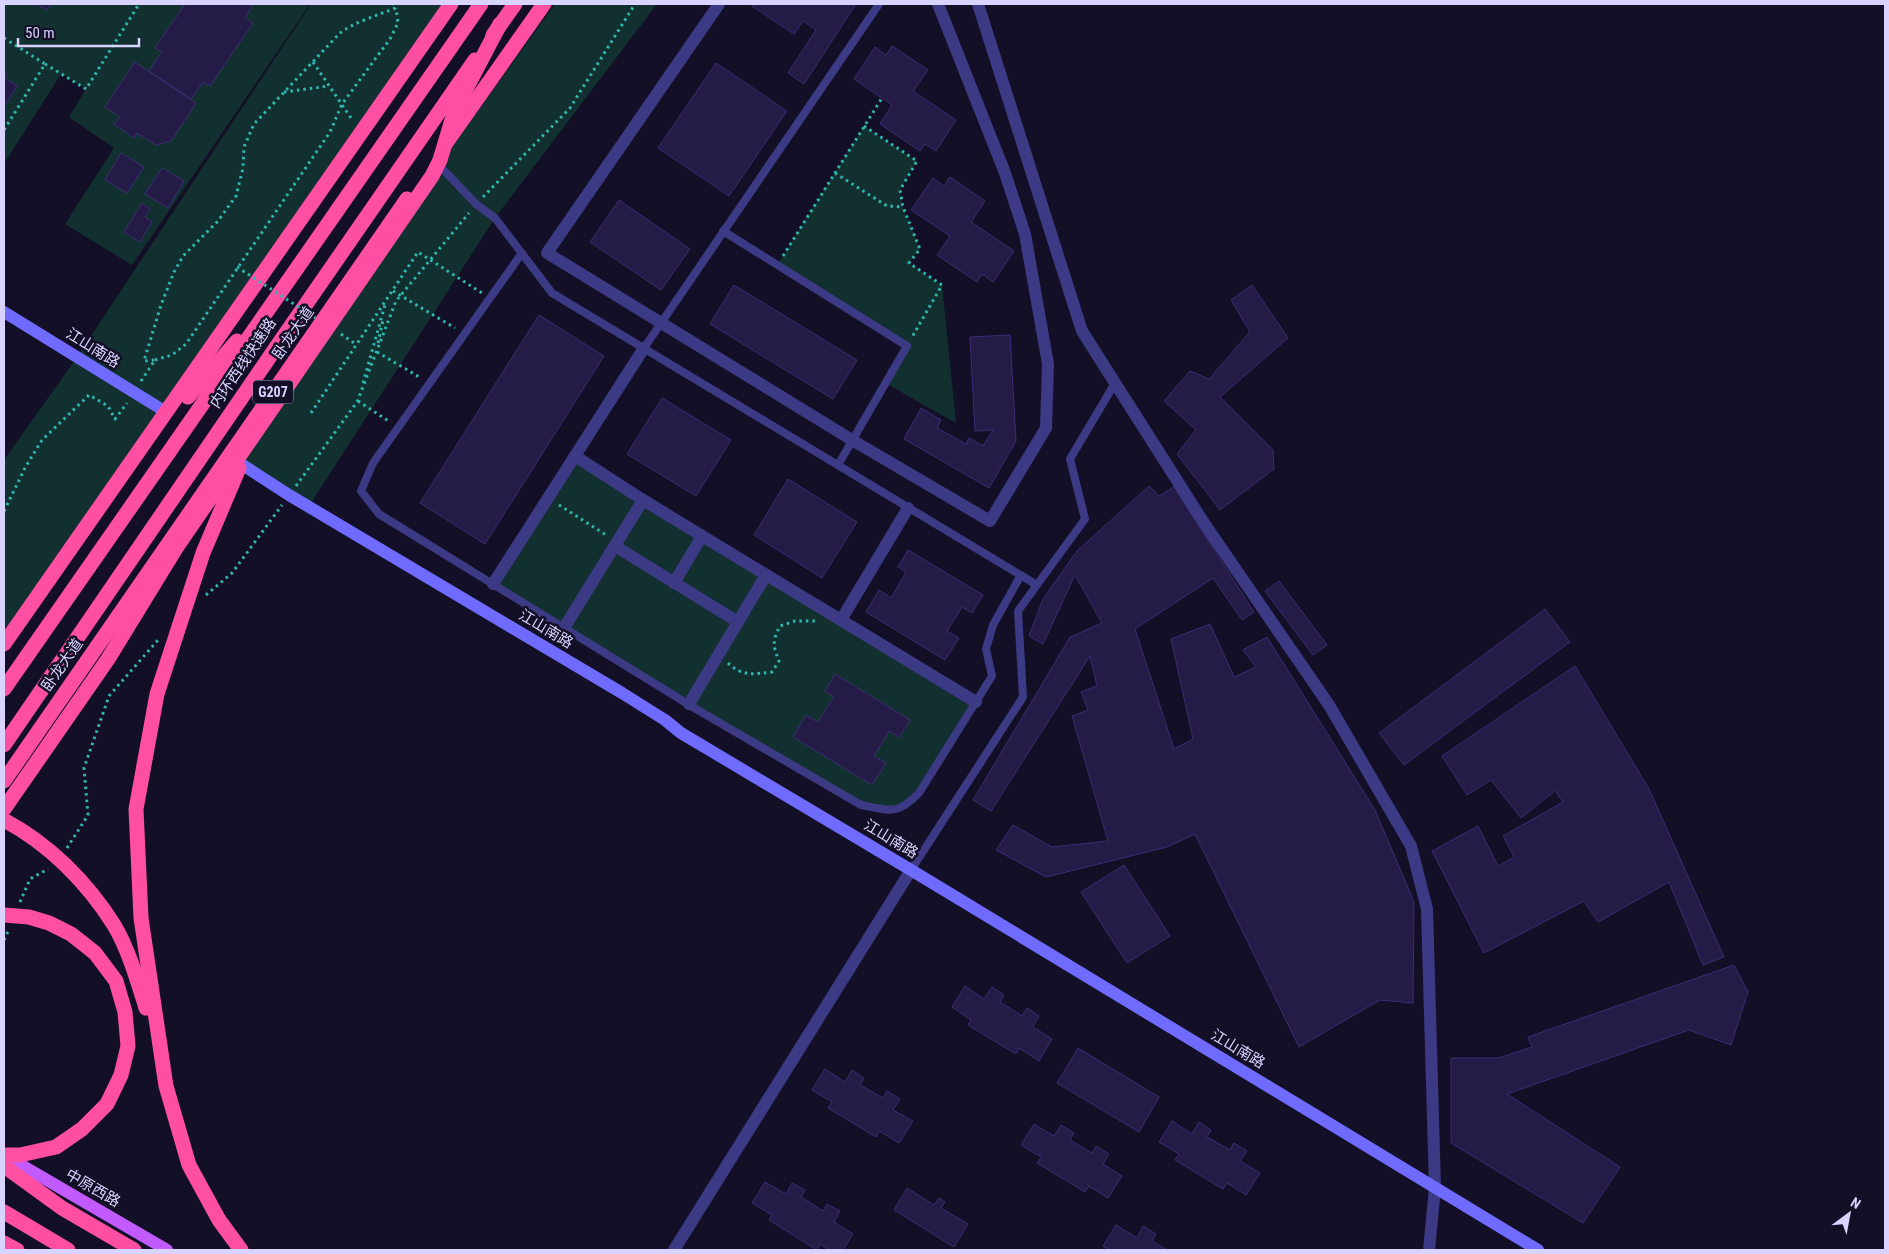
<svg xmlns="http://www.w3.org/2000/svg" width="1889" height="1254" viewBox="0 0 1889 1254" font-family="'Roboto Condensed','Noto Sans SC',sans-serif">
<rect width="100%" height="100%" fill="#130f26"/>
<g fill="#12302f">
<path d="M4 4H310L132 265 65 224 114 148 69 117 86 89 61 74 4 164Z"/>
<path d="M311 4H451L4 644V460L77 357Z"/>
<path d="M555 4H657L495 218 309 506 229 456Z"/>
<path d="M864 126 917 161 900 190 903 207 920 249 909 263 942 285 956 423 885 383 906 346 777 265Z"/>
<path d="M575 456 976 702 919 793 889 811 861 805 493 584Z"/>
</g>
<g fill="#241b47" stroke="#3b2d73">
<path d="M37 4H51L47 10Z"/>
<path d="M185 4H249L252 6 245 18 253 23 210 86 203 82 191 99 149 71 162 52 155 48Z"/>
<path d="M753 4H856L804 84 788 73 816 30 803 21 794 34 752 6Z"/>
<path d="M892 46 928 70 913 91 956 120 936 151 925 144 920 151 880 124 892 105 854 79 875 47 886 55Z"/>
<path d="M135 62 196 103 171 141 156 145 137 133 134 138 114 124 120 117 105 107Z"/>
<path d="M716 63 787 111 729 196 658 148Z"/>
<path d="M4 72 6 74 4 77 17 86 5 105 4 104Z"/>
<path d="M121 153 144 167 127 193 105 180Z"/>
<path d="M162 168 184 181 168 208 145 194Z"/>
<path d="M950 177 985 201 971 222 1014 251 993 282 982 274 977 282 937 255 950 236 911 210 933 178 944 186Z"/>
<path d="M619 200 690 249 661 290 590 242Z"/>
<path d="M142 203 150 209 145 217 152 222 140 242 124 232Z"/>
<path d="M734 285 857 360 833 399 710 324Z"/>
<path d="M1252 285 1288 338 1220 397 1273 450 1274 469 1220 510 1177 454 1196 430 1164 401 1190 371 1209 379 1250 332 1231 300Z"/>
<path d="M539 315 604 356 485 544 420 503Z"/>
<path d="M1010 335 1016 441 989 488 904 439 921 408 941 420 937 428 966 444 969 438 983 446 993 430 975 431 970 337Z"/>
<path d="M662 398 731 440 696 496 627 454Z"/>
<path d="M788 479 857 522 822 578 754 535Z"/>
<path d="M1149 486 1159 496 1174 487 1254 612 1242 620 1213 578 1135 629 1174 749 1193 739 1171 639 1210 624 1234 677 1256 667 1243 650 1267 637 1375 810 1414 902 1413 1003 1380 1000 1299 1047 1195 834 1167 847 1046 877 996 850 1013 825 1052 847 1108 841 1072 716 1088 710 1081 692 1097 686 1090 656 991 811 973 800 1070 637 1102 623 1075 575 1043 644 1029 636 1043 599 1077 551Z"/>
<path d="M908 550 983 595 972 613 962 607 947 631 959 638 945 660 866 612 879 590 891 598 906 572 898 567Z"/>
<path d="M1279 581 1327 645 1313 655 1265 591Z"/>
<path d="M1545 609 1570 642 1404 765 1379 733Z"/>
<path d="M1575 666 1649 789 1724 957 1703 965 1669 882 1598 922 1584 901 1484 953 1432 851 1478 826 1498 866 1514 857 1503 836 1563 802 1555 791 1521 818 1491 780 1467 795 1442 756Z"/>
<path d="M835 674 910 720 899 737 889 731 874 756 886 763 872 785 793 737 806 715 818 722 834 697 825 691Z"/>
<path d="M1124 865 1170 936 1127 963 1081 892Z"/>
<path d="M1734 965 1748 992 1731 1045 1689 1030 1507 1094 1620 1167 1583 1223 1451 1143V1058H1499L1532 1047 1528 1037Z"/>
<path d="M965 986 984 999 992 987 1004 995 1000 1002 1022 1016 1027 1008 1039 1016 1033 1027 1052 1039 1039 1061 1019 1048 1016 1054 968 1025 971 1020 952 1007Z"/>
<path d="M1078 1048 1159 1097 1139 1132 1057 1083Z"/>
<path d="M825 1069 845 1082 852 1070 864 1078 860 1085 883 1098 887 1091 900 1099 893 1110 913 1121 899 1143 879 1131 876 1137 828 1108 832 1102 812 1090Z"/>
<path d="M1172 1121 1192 1134 1199 1122 1211 1130 1207 1137 1230 1150 1234 1143 1247 1151 1240 1161 1260 1173 1246 1195 1227 1183 1223 1189 1175 1160 1179 1154 1159 1142Z"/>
<path d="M1034 1124 1054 1136 1061 1125 1074 1133 1070 1140 1092 1153 1096 1146 1109 1154 1103 1164 1122 1176 1108 1198 1089 1186 1085 1192 1037 1163 1041 1157 1021 1145Z"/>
<path d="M765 1182 786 1194 792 1183 805 1190 801 1197 823 1211 827 1204 840 1211 834 1222 853 1234 843 1250H830L820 1244 817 1250 769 1220 772 1215 752 1203Z"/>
<path d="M907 1188 934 1205 939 1198 945 1202 941 1208 968 1224 954 1247 894 1210Z"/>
<path d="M1116 1225 1137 1238 1143 1226 1156 1234 1152 1241 1167 1250H1110L1103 1246Z"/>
</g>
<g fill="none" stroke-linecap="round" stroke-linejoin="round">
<g stroke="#2fb8b0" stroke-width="3" stroke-dasharray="2.5 4" stroke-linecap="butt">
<path d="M4 38 45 64 4 130"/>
<path d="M313 62 353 121"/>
<path d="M45 64 86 89 139 4"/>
<path d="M284 92 329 86"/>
<path d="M864 126 917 161 900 190 903 207 920 249 909 263 942 285 912 337"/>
<path d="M835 173 887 206 903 207"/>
<path d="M483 197 570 108 635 4"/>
<path d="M783 256 882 98"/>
<path d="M393 291 455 328"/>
<path d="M378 343 383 320"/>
<path d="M377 352 421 378"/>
<path d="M155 360 172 355 186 344 330 132 342 104 390 39 398 23 396 8"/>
<path d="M141 381 155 360 144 361 161 305 174 272 183 256 218 221 236 196 243 168 244 147 254 124 339 34C350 24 380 14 396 8L394 4"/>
<path d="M363 383 385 305"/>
<path d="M358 401 390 422"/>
<path d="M311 413 418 252 482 293"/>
<path d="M296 486 357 402 396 301 469 213"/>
<path d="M559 505 606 535"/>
<path d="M4 511 26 466 42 440 89 395 108 406 115 419 127 403"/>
<path d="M206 595 232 573 282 505"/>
<path d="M728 663C743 677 754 674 772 672L779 661C773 646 772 641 780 626L795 621H815"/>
<path d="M67 848 88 815 84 768 109 696 158 640"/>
<path d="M20 902 30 879 48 869"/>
<path d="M4 940 9 929"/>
</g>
<g stroke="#3d3a85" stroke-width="8">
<path d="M437 163 476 204 495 218 552 293 1037 585"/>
<path d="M723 231 907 346 838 465"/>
<path d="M522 253 373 463 361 491 379 514 696 709 861 805C890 811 898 815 919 793L992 676 986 649 993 625 1021 575"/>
<path d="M644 348 879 4"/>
<path d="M911 870 1023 697 1018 611 1085 519 1070 459 1115 383"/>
</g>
<g stroke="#3d3a85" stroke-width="12">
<path d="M719 4 547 253 852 440 990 521 1046 428 1048 364 1025 234 1005 173 938 4"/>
<path d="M978 4 1082 331 1204 523 1329 705 1411 846 1427 909 1435 1188 1429 1250"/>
<path d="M575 456 643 500 976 702"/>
<path d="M615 546 738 622"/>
<path d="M674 583 702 536"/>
<path d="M493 584 644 348"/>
<path d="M841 620 908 508"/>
<path d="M564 628 643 500"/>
<path d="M689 704 766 575"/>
<path d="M674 1250 911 870"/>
</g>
<g stroke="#6f6bff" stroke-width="12">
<path d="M4 312 166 412"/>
<path d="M232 458 289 495 622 693 665 720 681 733 911 870 1538 1250"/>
</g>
<path stroke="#c25bff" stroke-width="12" d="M4 1155 167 1250"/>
<g stroke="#ff4fa3" stroke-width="15">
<path d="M493 35 515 4"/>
<path d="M446 143 544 4"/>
<path d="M188 397 237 341"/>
<path d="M4 644 451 4"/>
<path d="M4 689 481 4"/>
<path d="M4 745 275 349 475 60"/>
<path d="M4 781 407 199"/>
<path d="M4 1166 62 1208 134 1250"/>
<path d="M4 1212 68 1250"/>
<path d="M4 1243 17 1250"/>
</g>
<g stroke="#2fb8b0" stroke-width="3" stroke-dasharray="2.5 4" stroke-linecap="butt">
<path d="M237 267 317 319"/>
<path d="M341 334 357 345"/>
</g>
<g stroke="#ff4fa3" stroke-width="15">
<path d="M239 468 203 553 157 694 136 809 141 918 166 1086 189 1165 219 1220 241 1250"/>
<path d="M4 809 108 659 176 548 432 176 440 160 455 110 500 24"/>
<path d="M4 820C49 844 87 882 114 925 128 948 138 982 146 1008"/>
<path d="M4 915 29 917 49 923 71 934 95 953 116 981 125 1012 128 1046 121 1075 107 1104 82 1129 56 1147 20 1155H4"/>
</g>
</g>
<g text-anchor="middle" stroke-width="5" stroke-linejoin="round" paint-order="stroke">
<rect fill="#130f26" stroke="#9e99be" stroke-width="1" x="253" y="380.5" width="40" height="23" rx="4"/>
<g font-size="14" font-weight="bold" fill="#d9d4ff">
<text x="273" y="397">G207</text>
</g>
<g font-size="15" fill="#d9d4ff" stroke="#130f26">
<text transform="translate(293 333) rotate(-55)" y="5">卧龙大道</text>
<text transform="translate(93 348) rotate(32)" y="5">江山南路</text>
<text transform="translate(243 363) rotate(-56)" y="5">内环西线快速路</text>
<text transform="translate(546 629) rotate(31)" y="5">江山南路</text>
<text transform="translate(62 665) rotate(-55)" y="5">卧龙大道</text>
<text transform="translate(891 839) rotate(31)" y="5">江山南路</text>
<text transform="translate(1238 1049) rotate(31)" y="5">江山南路</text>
<text transform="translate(93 1188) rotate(30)" y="5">中原西路</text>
</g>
</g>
<rect width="1889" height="1254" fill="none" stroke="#d9d4ff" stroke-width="10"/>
<g transform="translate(1849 1214) rotate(32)" stroke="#130f26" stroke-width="4" paint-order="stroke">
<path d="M0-4L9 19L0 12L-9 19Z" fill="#d9d4ff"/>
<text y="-8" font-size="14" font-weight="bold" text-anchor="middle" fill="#d9d4ff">N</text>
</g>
<path d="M18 38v8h121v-8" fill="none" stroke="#d9d4ff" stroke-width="2.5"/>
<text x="25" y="38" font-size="15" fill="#d9d4ff" stroke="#130f26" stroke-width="4" paint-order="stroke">50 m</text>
</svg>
